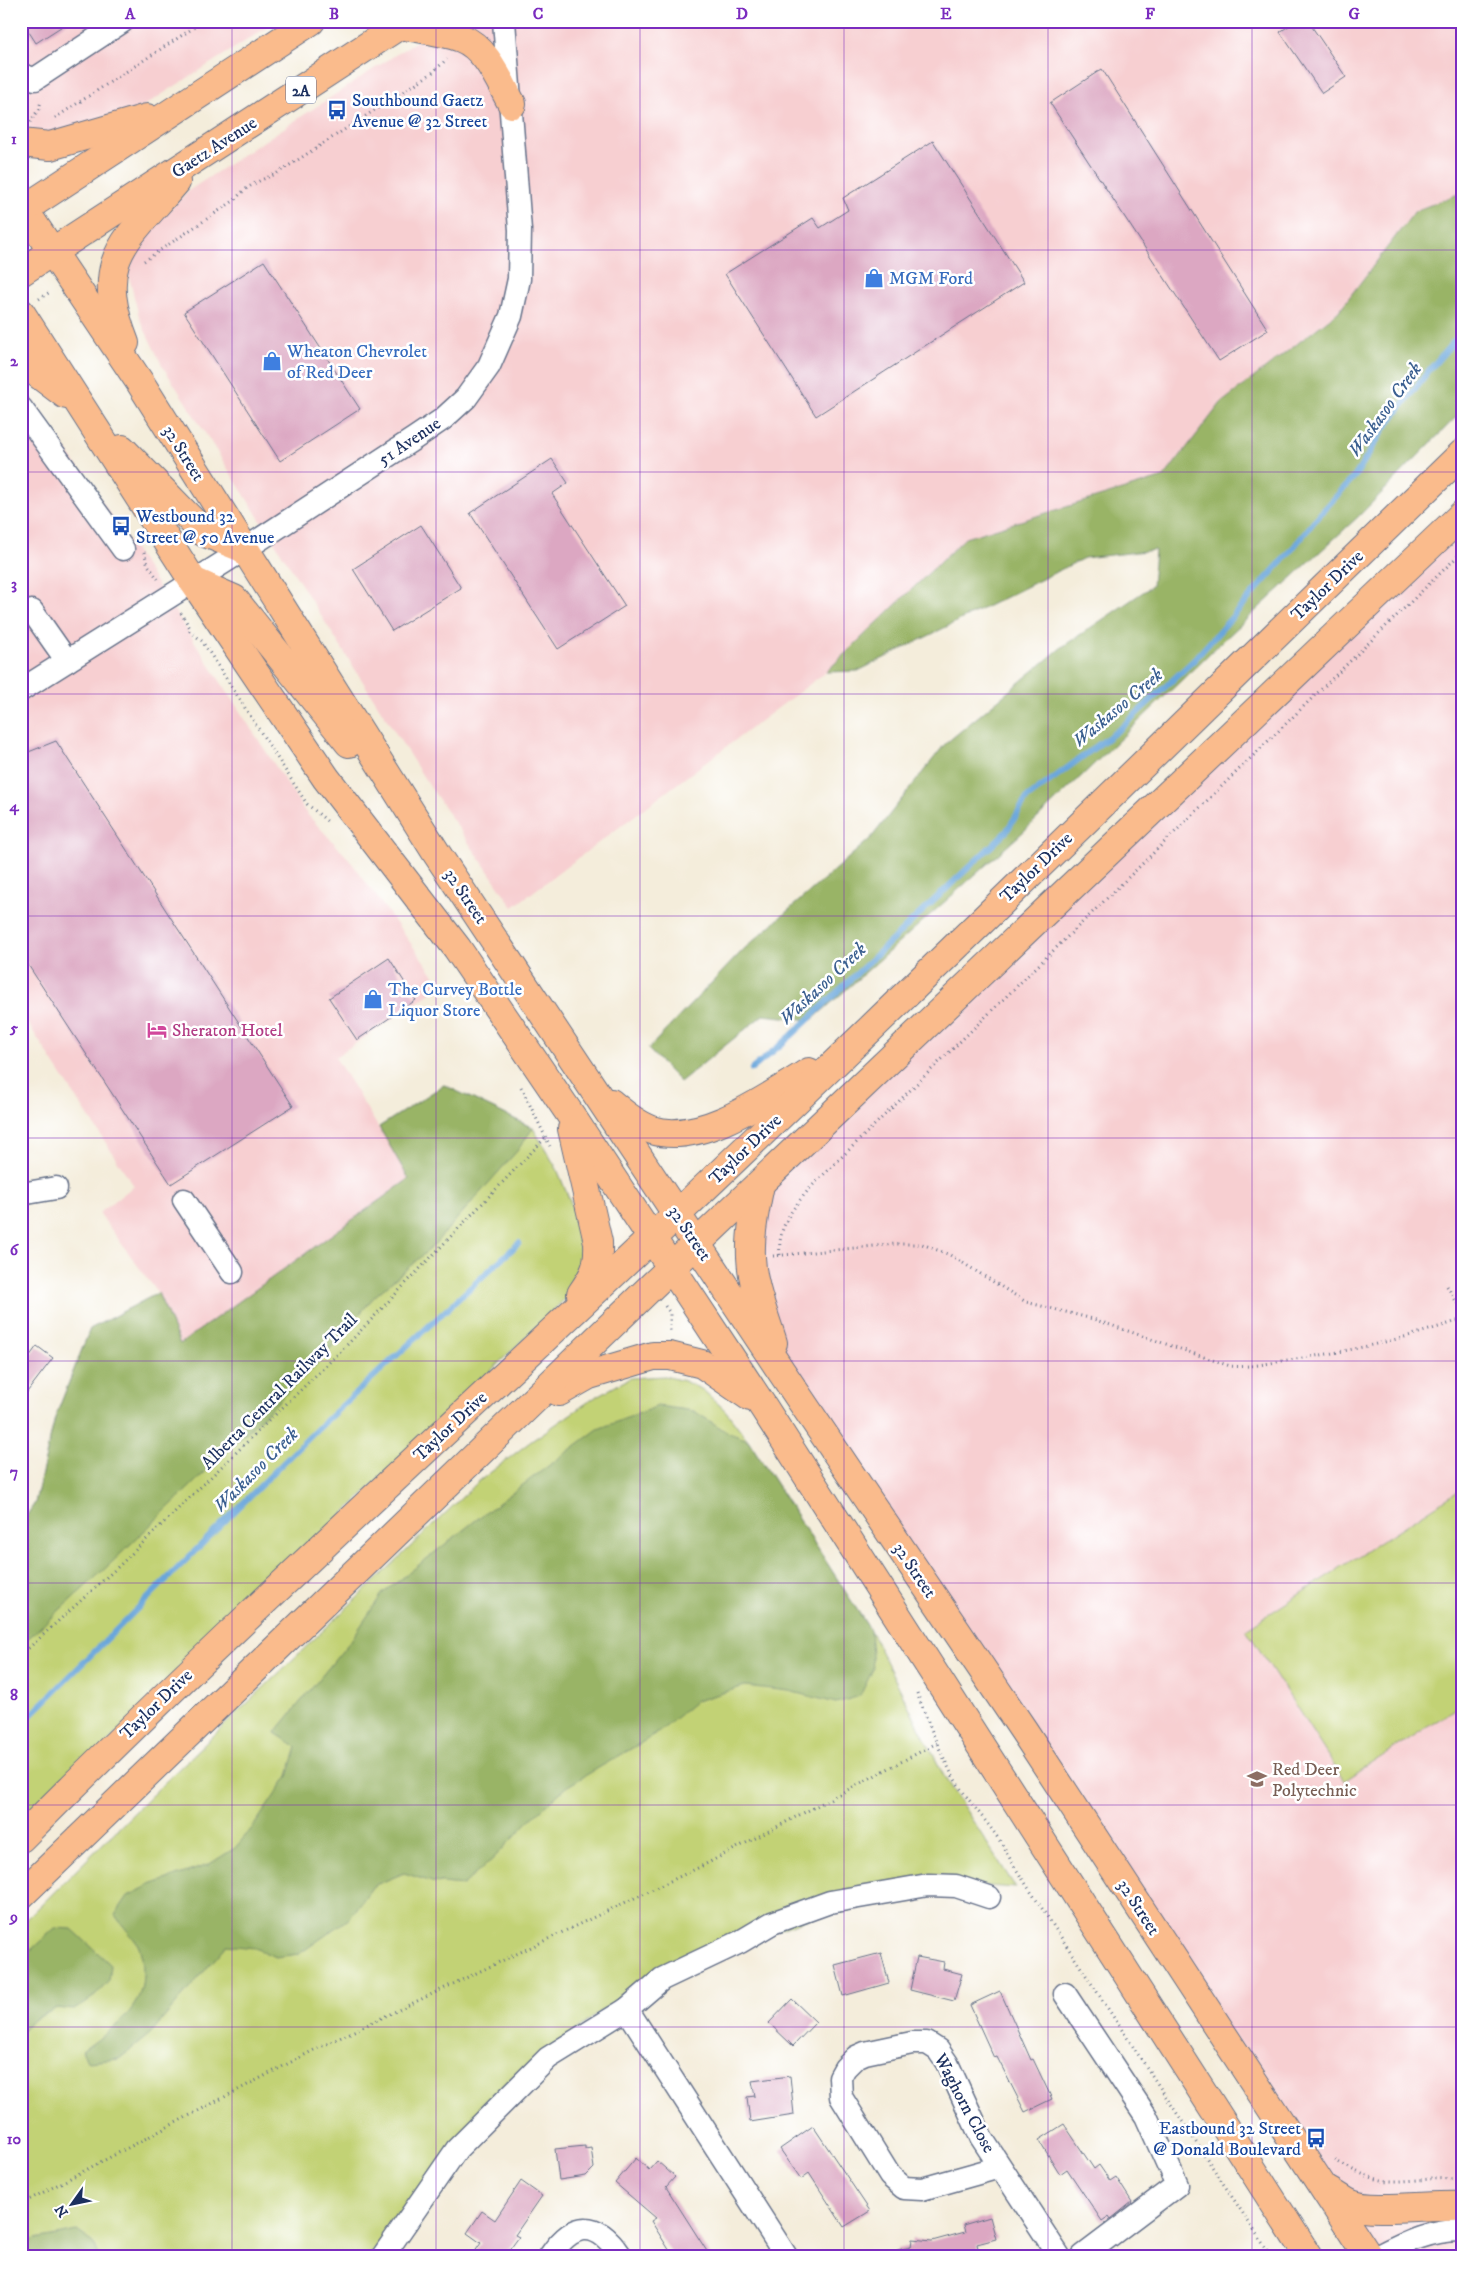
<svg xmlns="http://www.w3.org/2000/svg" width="1484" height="2277" viewBox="0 0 1484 2277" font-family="'IM FELL DW Pica',serif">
<rect width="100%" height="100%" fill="#fff"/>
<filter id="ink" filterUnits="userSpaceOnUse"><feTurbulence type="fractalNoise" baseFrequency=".02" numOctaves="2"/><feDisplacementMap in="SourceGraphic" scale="10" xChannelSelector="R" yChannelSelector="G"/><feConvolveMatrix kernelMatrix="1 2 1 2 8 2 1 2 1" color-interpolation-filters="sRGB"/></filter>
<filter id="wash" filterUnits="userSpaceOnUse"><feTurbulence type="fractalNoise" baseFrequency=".0096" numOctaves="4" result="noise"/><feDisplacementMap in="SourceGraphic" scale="20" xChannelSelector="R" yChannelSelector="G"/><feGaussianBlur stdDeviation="1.12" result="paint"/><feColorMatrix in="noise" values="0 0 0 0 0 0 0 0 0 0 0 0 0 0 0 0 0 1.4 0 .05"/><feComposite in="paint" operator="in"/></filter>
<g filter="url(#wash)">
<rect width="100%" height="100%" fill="#f4eddb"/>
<g fill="#f7cfd1">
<path d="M21 21H277L103 132 21 135Z"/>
<path d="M447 21H1463V213L1221 403 1164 477 965 538 826 672 513 907 424 778 162 365 140 320 128 273 141 239 188 191Z"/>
<path d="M21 384 135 550 306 813 349 859 442 986 335 1057 410 1179 179 1345 158 1293 99 1213 134 1186 21 1013Z"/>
<path d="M1463 514V2256H1368L781 1371 756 1287 760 1185Z"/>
</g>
<g fill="#c2d275" stroke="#6e806a">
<path d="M444 1085 533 1128 557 1169 576 1216 582 1245 579 1272 570 1294 21 1826V1524L35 1503 55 1418 90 1329 158 1293 180 1344 409 1179 379 1127Z"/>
<path d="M665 1376 684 1381 703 1390 725 1410 748 1440 870 1630 945 1778 1016 1888 973 1885 889 1888 668 1972 602 2010 523 2074 378 2256H21V1925L164 1783 478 1482 530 1442 594 1398 630 1378Z"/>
<path d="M1463 1488V1704L1344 1781 1246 1629Z"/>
</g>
<g fill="#99b466" stroke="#5a7262">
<path d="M1463 192V410L1359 516 1211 652 1022 833 812 1020 763 1015 680 1082 648 1049 744 949 871 838 945 744 1062 647 1152 586 1155 550 1084 558 858 671 826 672 965 538 1164 477 1221 403 1338 312 1415 211Z"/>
<path d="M444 1085 533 1128 517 1151 432 1247 374 1297 317 1364 108 1566 21 1645V1524L35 1503 55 1418 90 1329 158 1293 180 1344 409 1179 379 1127Z"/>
<path d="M658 1406 694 1411 727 1432 748 1440 870 1630 873 1669 860 1696 836 1703 789 1691 745 1686 696 1701 658 1733 566 1787 528 1822 494 1858 463 1885 432 1882 404 1873 373 1886 350 1918 299 1954 275 1957 255 1948 227 1945 150 2034 119 2059 88 2062 82 2051C110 2030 144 2012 143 1972 143 1963 142 1954 138 1945 135 1939 120 1923 115 1915L128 1896 150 1885 208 1865 235 1848 253 1827 288 1776 297 1747 275 1733 352 1639 382 1594 481 1516 598 1429Z"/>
<path d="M55 1928 72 1929 111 1965 109 1981 95 1996 74 2010 57 2008 33 2020 21 2033V1959Z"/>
<path d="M77 2231 94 2243 99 2256H21V2243L25 2241Z"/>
</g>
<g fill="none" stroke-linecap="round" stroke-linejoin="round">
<g stroke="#69a6db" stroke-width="6">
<path d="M752 1069 791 1036 1006 832 1027 798 1121 728 1194 660 1289 553 1320 514 1355 476 1384 429 1430 369 1463 331"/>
<path d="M21 1725 318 1428 519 1243"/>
</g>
</g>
<g id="blocks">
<g fill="#dca7c2">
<path d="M22 21H70L36 43Z"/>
<path d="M1296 21H1308L1346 77 1322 93 1280 32Z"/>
<path d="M1102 69 1268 330 1219 361 1050 103Z"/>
<path d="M933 141 1024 282 816 416 725 274 813 218 820 228 848 210 843 198Z"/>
<path d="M264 261 360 409 280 461 184 312Z"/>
<path d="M552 459 568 483 552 494 625 606 558 649 470 513Z"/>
<path d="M421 525 461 588 392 631 353 569Z"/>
<path d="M56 741 293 1106 171 1184 21 954V755Z"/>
<path d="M389 958 416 1000 357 1040 329 998Z"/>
<path d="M37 1346 53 1358 21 1400V1368Z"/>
<path d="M881 1953 889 1983 843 1996 835 1965Z"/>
<path d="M917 1957 944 1962 943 1969 962 1974 954 2001 910 1990Z"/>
<path d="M1000 1991 1031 2060 1033 2059 1052 2099 1025 2112 997 2057 994 2058 970 2005Z"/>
<path d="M792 1999 816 2022 793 2046 769 2023Z"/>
<path d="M790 2076 794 2115 750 2122 747 2097 755 2096 752 2081Z"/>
<path d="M1064 2124 1094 2169 1099 2165 1110 2181 1116 2177 1132 2202 1111 2219 1109 2216 1102 2221 1067 2169 1060 2174 1039 2140Z"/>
<path d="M813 2126 870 2211 844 2227 809 2173 801 2179 780 2149Z"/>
<path d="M585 2146V2149L591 2148 594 2168 586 2176 559 2180 555 2149Z"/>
<path d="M636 2158 649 2170 657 2161 675 2177 666 2187 710 2256H673L651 2221 656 2218 615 2183Z"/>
<path d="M521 2181 542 2196 515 2235 519 2237 505 2256H472L481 2243 467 2233 482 2211 495 2220Z"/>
<path d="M990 2217 996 2239 977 2244 980 2256H898L897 2250 911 2247 912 2239 932 2241 965 2232 963 2225Z"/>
</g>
</g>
</g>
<g filter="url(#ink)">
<use href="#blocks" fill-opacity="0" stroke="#67728a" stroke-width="1"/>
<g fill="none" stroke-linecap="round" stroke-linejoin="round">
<defs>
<g id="minor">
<path d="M21 75 35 79 123 21"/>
<path d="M21 408 123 549"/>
<path d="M32 611 67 661"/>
<path d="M21 690 245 549 415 438 443 419 466 398 489 366 511 316 519 279 520 230 504 21"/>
<path d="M21 1194 56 1188"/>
<path d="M184 1200 232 1272"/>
<path d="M1065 1994 1146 2116 1177 2185 1083 2256"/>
<path d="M627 2009 786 2256"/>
<path d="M1000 2167 922 2189 904 2188 890 2176 841 2097 840 2077 845 2068 856 2057 865 2053 912 2043H927L938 2050 947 2063 981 2137 1059 2256"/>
<path d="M383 2256 457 2149 548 2058 627 2009 662 1979 740 1942 772 1923 830 1902 928 1885 956 1886 989 1897"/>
<path d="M550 2256C574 2220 597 2220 621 2256"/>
<path d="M1378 2256C1405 2242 1432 2229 1463 2230"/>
</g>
<g id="major">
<path d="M400 25C420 29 442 31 461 38 487 48 499 81 512 104"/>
<path d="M21 143 50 146 147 118"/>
<path d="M21 205 141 384 437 854 781 1371 1024 1731 1368 2256"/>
<path d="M21 211 311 21"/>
<path d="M21 272 406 21"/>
<path d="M21 313 193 581 326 778 457 948 568 1111 764 1408 1308 2256"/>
<path d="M125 343C92 259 125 242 176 182"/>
<path d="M21 361 66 395"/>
<path d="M122 449 203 532 245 549"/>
<path d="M193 581 234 599 349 743"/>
<path d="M611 1103C623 1113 636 1124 652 1130 701 1146 768 1097 809 1072"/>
<path d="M572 1129 598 1242C599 1266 595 1274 581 1294"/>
<path d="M760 1185C755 1209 750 1233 751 1257 752 1286 765 1316 773 1343"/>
<path d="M559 1392 589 1375 653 1356H670L702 1364 750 1397"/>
<path d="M21 1838C234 1624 457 1422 676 1215 941 964 1201 707 1463 453"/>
<path d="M21 1895 652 1286 1463 514"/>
<path d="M1326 2190C1334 2194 1342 2200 1350 2204 1372 2213 1434 2204 1463 2206"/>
</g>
</defs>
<use href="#minor" stroke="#67728a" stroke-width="25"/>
<use href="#major" stroke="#67728a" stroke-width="30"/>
<g stroke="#67728a" stroke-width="3" stroke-dasharray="1 4" stroke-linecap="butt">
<path d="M55 118 204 21"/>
<path d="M30 122 39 109 41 101"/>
<path d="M144 261 235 200C246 186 260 180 276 174L432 73 447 59"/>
<path d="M39 299 50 292"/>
<path d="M144 552 148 565 158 579"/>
<path d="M181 613 190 628V631L202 641 307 804 328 822"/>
<path d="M521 1087 550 1146"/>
<path d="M780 1255C777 1226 794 1206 813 1185L1463 551"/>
<path d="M773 1256 895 1244H922L950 1255 1026 1302 1093 1319 1230 1366C1249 1368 1269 1363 1288 1360 1348 1352 1405 1339 1463 1319"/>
<path d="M1447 1286 1463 1313"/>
<path d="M665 1306 670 1313V1333"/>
<path d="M21 1655 120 1565 344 1348 546 1137"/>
<path d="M917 1693C928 1722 939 1751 954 1778 972 1808 998 1831 1012 1863L1271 2256"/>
<path d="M1335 2160C1349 2169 1372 2180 1389 2181 1414 2182 1437 2176 1463 2180"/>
<path d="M21 2204 314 2050 704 1865 937 1743"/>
</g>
<use href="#minor" stroke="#fff" stroke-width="22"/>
<use href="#major" stroke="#fabb8c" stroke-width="28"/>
</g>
</g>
<path fill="none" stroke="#7b2cbf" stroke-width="1" stroke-opacity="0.55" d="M232 21V2256M436 21V2256M640 21V2256M844 21V2256M1048 21V2256M1252 21V2256M21 250H1463M21 472H1463M21 694H1463M21 916H1463M21 1138H1463M21 1361H1463M21 1583H1463M21 1805H1463M21 2027H1463"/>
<defs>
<symbol id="bus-bare" viewBox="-9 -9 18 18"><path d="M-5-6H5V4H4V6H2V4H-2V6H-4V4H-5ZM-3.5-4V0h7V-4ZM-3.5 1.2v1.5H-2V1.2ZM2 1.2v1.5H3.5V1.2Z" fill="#1a4fb4" stroke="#fff" stroke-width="2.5" paint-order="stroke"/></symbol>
<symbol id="shop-bare" viewBox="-9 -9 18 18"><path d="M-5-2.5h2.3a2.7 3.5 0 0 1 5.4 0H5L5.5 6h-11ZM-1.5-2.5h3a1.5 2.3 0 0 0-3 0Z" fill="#3f7fe0" stroke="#fff" stroke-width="2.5" paint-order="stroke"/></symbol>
<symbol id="hotel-bare" viewBox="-9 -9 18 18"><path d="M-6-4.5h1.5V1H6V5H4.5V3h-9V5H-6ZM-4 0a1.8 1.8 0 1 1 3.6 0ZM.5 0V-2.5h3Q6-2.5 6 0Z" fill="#d1479c" stroke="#fff" stroke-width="2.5" paint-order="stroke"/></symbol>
<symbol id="university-bare" viewBox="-9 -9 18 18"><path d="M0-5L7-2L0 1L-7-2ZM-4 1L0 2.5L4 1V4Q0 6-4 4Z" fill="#8d6e63" stroke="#fff" stroke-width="2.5" paint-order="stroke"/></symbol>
</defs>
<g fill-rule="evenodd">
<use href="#bus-bare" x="323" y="96" width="28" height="28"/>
<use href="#shop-bare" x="860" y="264" width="28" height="28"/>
<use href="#shop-bare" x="258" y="347" width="28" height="28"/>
<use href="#bus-bare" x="107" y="512" width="28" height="28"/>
<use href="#shop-bare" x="359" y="985" width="28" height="28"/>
<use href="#hotel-bare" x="143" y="1016" width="28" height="28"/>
<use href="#university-bare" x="1243" y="1765" width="28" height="28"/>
<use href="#bus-bare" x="1302" y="2124" width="28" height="28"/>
</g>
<g text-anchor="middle" stroke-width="5" stroke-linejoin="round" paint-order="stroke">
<rect fill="#fff" stroke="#5f6d8e" stroke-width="1" x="286" y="76.5" width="30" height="27" rx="4"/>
<g font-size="16" font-weight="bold" fill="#1b2f5e">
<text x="301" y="96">2A</text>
</g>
<g font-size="18" fill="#164399" stroke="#fff" text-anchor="start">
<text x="352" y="106">Southbound Gaetz<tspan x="352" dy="21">Avenue @ 32 Street</tspan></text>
<text x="136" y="522">Westbound 32<tspan x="136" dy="21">Street @ 50 Avenue</tspan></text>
<text x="1301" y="2134" text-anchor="end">Eastbound 32 Street<tspan x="1301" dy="21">@ Donald Boulevard</tspan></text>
</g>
<g font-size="18" fill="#1b2f5e" stroke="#fff">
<text transform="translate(214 147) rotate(-33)" y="6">Gaetz Avenue</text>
<text transform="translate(409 441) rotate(-34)" y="6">51 Avenue</text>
<text transform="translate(184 453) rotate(58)" y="6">32 Street</text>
<text transform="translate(1327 585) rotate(-44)" y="6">Taylor Drive</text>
<text transform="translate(1036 867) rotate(-44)" y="6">Taylor Drive</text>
<text transform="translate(466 896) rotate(56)" y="6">32 Street</text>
<text transform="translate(745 1149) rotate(-44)" y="6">Taylor Drive</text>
<text transform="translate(690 1233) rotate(56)" y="6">32 Street</text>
<text transform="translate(279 1391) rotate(-45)" y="6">Alberta Central Railway Trail</text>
<text transform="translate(450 1426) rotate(-43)" y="6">Taylor Drive</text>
<text transform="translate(915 1570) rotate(56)" y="6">32 Street</text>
<text transform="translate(156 1704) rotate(-44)" y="6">Taylor Drive</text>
<text transform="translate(1139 1907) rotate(57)" y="6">32 Street</text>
<text transform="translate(965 2103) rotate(62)" y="6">Waghorn Close</text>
</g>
<g font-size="18" fill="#366cbe" stroke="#fff" text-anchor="start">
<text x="889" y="284">MGM Ford</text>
<text x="287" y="357">Wheaton Chevrolet<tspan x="287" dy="21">of Red Deer</tspan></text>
<text x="388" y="995">The Curvey Bottle<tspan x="388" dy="21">Liquor Store</tspan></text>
</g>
<g font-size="18" fill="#b23c85" stroke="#fff" text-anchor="start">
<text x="172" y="1036">Sheraton Hotel</text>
</g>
<g font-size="18" fill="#785e54" stroke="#fff" text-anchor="start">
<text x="1272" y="1775">Red Deer<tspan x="1272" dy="21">Polytechnic</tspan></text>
</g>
<g font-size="19" font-style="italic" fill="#3a5f90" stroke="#fff">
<text transform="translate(1384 409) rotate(-54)" y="7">Waskasoo Creek</text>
<text transform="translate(1117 707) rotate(-40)" y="7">Waskasoo Creek</text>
<text transform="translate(822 983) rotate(-43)" y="7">Waskasoo Creek</text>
<text transform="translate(255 1469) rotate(-45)" y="7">Waskasoo Creek</text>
</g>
</g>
<rect width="1484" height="2277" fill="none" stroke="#fff" stroke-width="55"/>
<g transform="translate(72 2204) rotate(237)" stroke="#ffffff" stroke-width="4" paint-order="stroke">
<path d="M0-4L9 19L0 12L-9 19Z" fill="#1b2f5e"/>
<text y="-8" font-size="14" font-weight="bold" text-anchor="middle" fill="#1b2f5e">N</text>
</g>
<rect x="28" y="28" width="1428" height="2222" fill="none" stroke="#7b2cbf" stroke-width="2"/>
<g font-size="16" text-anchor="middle" font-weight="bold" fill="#7b2cbf">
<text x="130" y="19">A</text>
<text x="334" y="19">B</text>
<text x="538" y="19">C</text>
<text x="742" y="19">D</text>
<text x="946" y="19">E</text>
<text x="1150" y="19">F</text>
<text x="1354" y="19">G</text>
<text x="14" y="144">1</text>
<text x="14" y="366">2</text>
<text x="14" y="589">3</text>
<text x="14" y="811">4</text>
<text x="14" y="1033">5</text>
<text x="14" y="1255">6</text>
<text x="14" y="1477">7</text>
<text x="14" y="1700">8</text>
<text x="14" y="1922">9</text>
<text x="14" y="2144">10</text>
</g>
</svg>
